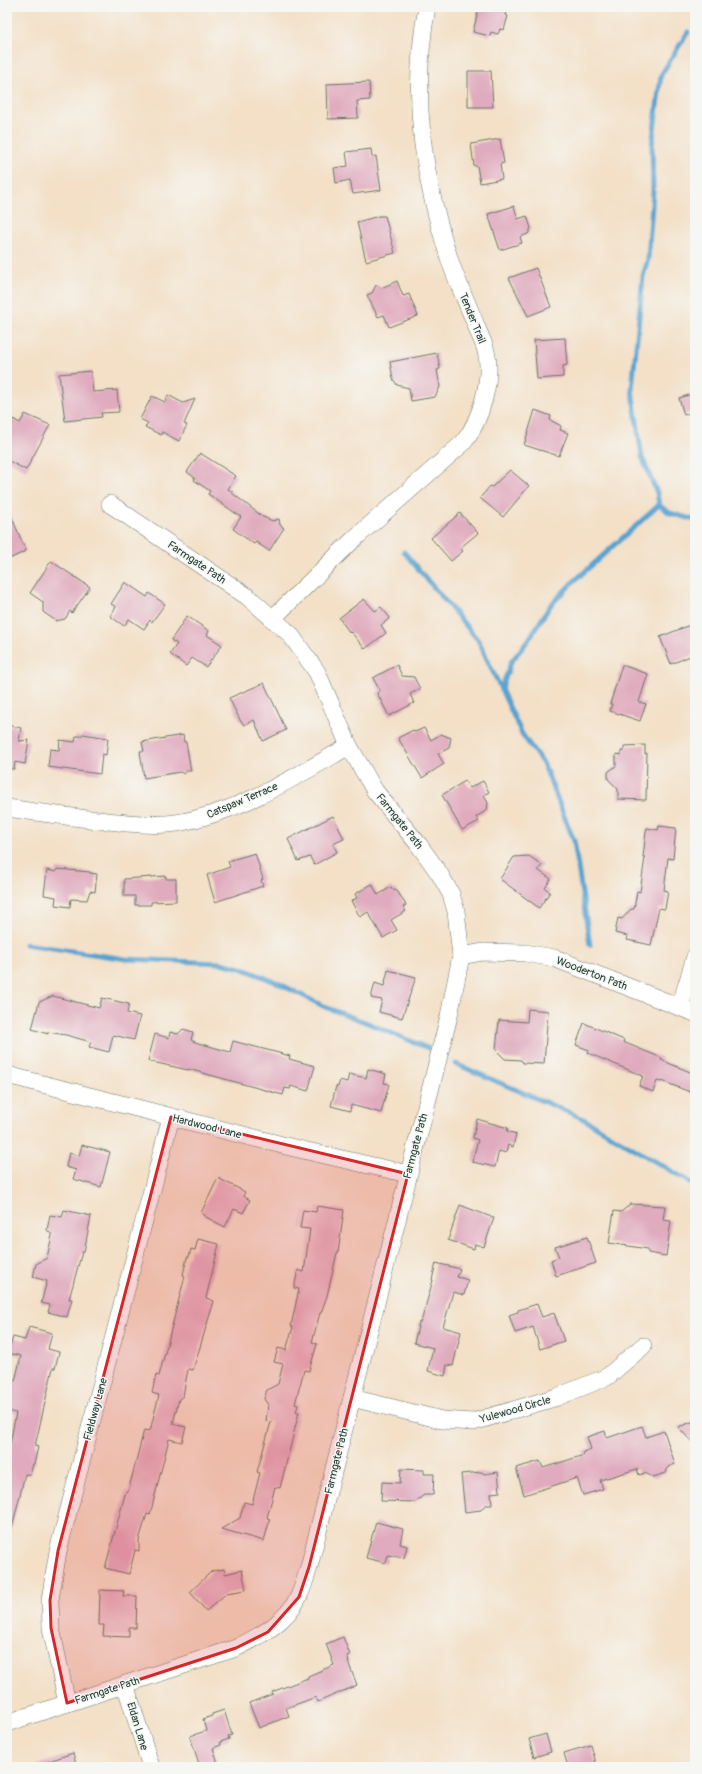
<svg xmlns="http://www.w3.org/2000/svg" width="702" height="1774" viewBox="0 0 702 1774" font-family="Pangolin,sans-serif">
<rect width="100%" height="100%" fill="#f6f6f2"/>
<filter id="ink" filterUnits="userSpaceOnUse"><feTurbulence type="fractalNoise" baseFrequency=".025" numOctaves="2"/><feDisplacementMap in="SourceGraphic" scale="8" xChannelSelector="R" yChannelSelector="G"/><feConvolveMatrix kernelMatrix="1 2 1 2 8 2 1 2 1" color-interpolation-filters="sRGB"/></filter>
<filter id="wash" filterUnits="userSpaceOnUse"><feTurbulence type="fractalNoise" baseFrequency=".012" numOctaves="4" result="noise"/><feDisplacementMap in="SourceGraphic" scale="16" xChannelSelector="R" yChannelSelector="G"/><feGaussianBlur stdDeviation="0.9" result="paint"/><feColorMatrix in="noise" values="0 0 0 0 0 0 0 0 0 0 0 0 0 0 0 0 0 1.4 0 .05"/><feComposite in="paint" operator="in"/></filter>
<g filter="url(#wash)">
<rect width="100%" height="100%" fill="#f3e0c7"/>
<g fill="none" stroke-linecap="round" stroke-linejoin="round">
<g stroke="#58a3d0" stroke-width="5">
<path d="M688 32 661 75 652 146 653 191 648 259 643 276 632 389 642 457 657 493 659 505 670 513 695 520"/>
<path d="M404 552 478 640 522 734 544 765 574 841 590 945"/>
<path d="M501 690 511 662 529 639 550 606 572 583 659 505"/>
<path d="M25 944 126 959 221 963 241 968 278 983 325 1007 365 1022 430 1049"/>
<path d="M456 1064 582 1118 695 1185"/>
</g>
</g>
<g id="blocks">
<g fill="#e0abbe">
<path d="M479 7H507L505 15 508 16 504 30 500 29 498 34 491 32 490 36 473 32Z"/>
<path d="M468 71H491L493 107H468Z"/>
<path d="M369 82 370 100 357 101 358 118 328 119 327 84Z"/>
<path d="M500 139 504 163 500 164 502 179 480 183 477 166H474L471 144Z"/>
<path d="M371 149 372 157 376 156 381 190 353 194 350 180 336 183 334 168 348 166 346 152Z"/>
<path d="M514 206 518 219 527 216 531 228 528 234 520 237 522 243 500 250 488 214Z"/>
<path d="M379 216H385L395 253 366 261 357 222Z"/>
<path d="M536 268 551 307 528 316 509 278Z"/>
<path d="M397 281 403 296 409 294 418 316 389 327 384 315 378 317 367 295 372 293 376 285 381 288Z"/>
<path d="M565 338 567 365 563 366V377L537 379 534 340Z"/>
<path d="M437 353 440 369 437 370 440 387 435 397 411 401 409 388 397 385 393 379 390 362Z"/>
<path d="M91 371 93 392 117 390 119 412 101 413 102 417 65 421 59 374Z"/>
<path d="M695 393V411L684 415 679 398Z"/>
<path d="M168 395 183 403 195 399 184 424 187 425 179 441 162 432 161 435 145 427 148 423 140 419 152 396 165 402Z"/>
<path d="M535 410 551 416 550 420 561 426 560 430 568 433 559 456 524 445Z"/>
<path d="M25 414 50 425 26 470 7 460V432L13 419 20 423Z"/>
<path d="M200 453 236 476 228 489 233 492 232 493 263 517 273 521 279 519 280 525 284 528 269 551 256 542 254 544 233 529 241 517 208 494 210 491 194 480 195 478 187 472Z"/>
<path d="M510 470 529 486 503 517 480 498 490 486 492 487Z"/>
<path d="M7 506 26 551 7 560Z"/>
<path d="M460 513 478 533 460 548 463 551 451 561 431 538Z"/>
<path d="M51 561 90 587 72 613 70 611 65 619 56 621 43 612V602L30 593Z"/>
<path d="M125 582 147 597 149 593 165 604 152 622 150 620 144 629 129 619 124 626 110 616 116 607 111 604Z"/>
<path d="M364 599 375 611 381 607 390 618 381 625 386 633 365 649 351 632 350 633 339 618Z"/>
<path d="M187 616 209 631 207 635 222 645 206 667 192 658 186 666 170 654 177 644 171 640Z"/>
<path d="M695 623V654L671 664 660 637Z"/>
<path d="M397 665 402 676 414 677 420 689 410 694 414 703 389 716 377 693 380 691 373 678Z"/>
<path d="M622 665 648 674 639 702 646 704 640 721 610 711 612 704H610Z"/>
<path d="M264 683 286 730 263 741 254 720 244 725 242 722H241L229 698Z"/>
<path d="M7 725 21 728 19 741 29 740 25 764 15 762 14 769H7Z"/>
<path d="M424 728 431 740 441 734 451 738 449 748 438 754 444 764 422 778 398 738 413 730 415 732Z"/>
<path d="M83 734 108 738 106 755 102 754 100 774 48 767 50 749 59 750 60 740 75 742 76 736H81Z"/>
<path d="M183 735 184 742H186L191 771H186L184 774 180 772 144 778 140 751H144L142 742Z"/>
<path d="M645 745V754L647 753 646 800 618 799V789L608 779V772L616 766V754L621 755V751H624V746Z"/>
<path d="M465 781 470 788 483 781 489 792 484 795 488 803 487 810 476 817 479 821 462 830 442 795Z"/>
<path d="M333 816 344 839 333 844 337 852 314 865 310 857 298 861 288 839Z"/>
<path d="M659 826 676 828 673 859 668 858 664 890 668 891 665 909 659 908 651 945 627 940 628 936 615 933 618 918 622 919 631 909H634L637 891 640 892 645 857H643L646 832 647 828 658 830Z"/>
<path d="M255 853 263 879 261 880 263 886 215 902 207 875 230 867 228 861Z"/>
<path d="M529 856 542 865 538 870 551 879 545 888 550 892 539 908 500 879 514 857Z"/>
<path d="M57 869 90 872V873L97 874 95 892 90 891 87 900 71 899 70 907 55 905 56 897 44 895 47 870 56 872Z"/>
<path d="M166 876V879H176V901L151 902V905H135V896H124V879Z"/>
<path d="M372 884 378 895 391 887 393 890 396 889 406 905 403 907 406 911 391 920 397 930 383 938 368 912 360 917 351 901 357 898 355 894Z"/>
<path d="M388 970 416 977 402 1018 379 1012 382 1000 371 998 375 983 384 986Z"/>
<path d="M53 996 99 1008 102 998 129 1004 127 1013 140 1016 134 1040 113 1035 109 1052 89 1047 91 1042 66 1035 48 1032V1034L32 1029 39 1002Z"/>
<path d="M528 1009 548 1011 544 1064 523 1063 521 1060 505 1059 496 1050 499 1020 527 1022Z"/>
<path d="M584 1023 624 1040 623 1042 662 1058 661 1060 695 1074V1094L662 1081 661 1082 657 1081 653 1092 639 1086 643 1076 588 1053 589 1050 576 1045Z"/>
<path d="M183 1029 193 1032 191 1040 195 1042 230 1052 233 1041 290 1056 289 1059 315 1066 308 1091 291 1086 290 1089 285 1088 283 1095 188 1069V1070L148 1061 155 1034 169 1038 170 1032 178 1034Z"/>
<path d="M368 1069 386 1074 384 1083 389 1084 381 1113 351 1105 350 1111 331 1106 336 1086 338 1087 340 1080 347 1082 349 1074 366 1078Z"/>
<path d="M477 1119 508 1128 507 1131 516 1134 513 1147 508 1145 506 1153 499 1151 495 1167 472 1162 478 1140 473 1138Z"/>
<path d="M82 1145 110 1152 101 1187 73 1179 76 1170 66 1167 69 1153 79 1156Z"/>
<path d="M218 1178 245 1192 243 1196 250 1200 243 1213 234 1209 225 1227 204 1216 205 1215 201 1213Z"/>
<path d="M631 1204 665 1206 663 1220 671 1221 666 1256 648 1253V1249L609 1243 614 1211 621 1212Z"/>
<path d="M460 1205 494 1218 484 1247 475 1244 474 1249 448 1240Z"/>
<path d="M317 1206 344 1210 338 1253H337L327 1296 321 1313H320L312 1342 317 1344 309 1371 304 1370 295 1404 298 1405 296 1412H299L280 1488 275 1487 267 1518 270 1519 264 1541 221 1529 240 1518 244 1502 252 1504 260 1473 257 1472 271 1422 266 1421 268 1405 264 1399 267 1390 278 1384 283 1364 274 1362 278 1348 286 1350 293 1327 291 1326 299 1289 294 1288 298 1270 304 1272 310 1229 300 1228 303 1210 316 1212Z"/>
<path d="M64 1210 91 1216 84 1252H82L69 1299H72L67 1317 48 1312 50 1305 41 1303 47 1281 33 1277 36 1264 47 1258 52 1235 47 1230 50 1215 62 1217Z"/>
<path d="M587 1237 596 1263 556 1276 551 1260 559 1257 555 1247Z"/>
<path d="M198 1239 219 1244 206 1298 214 1301 193 1370 188 1369 183 1396 179 1399 173 1424 186 1427 182 1442 169 1439 150 1515 147 1514 139 1540V1551L135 1550 129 1574 105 1568 126 1491 128 1492 144 1430 150 1431 159 1395 152 1393 156 1375 159 1376 185 1276 183 1275 187 1257H189L191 1249 195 1250Z"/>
<path d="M436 1263 460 1269 457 1277 468 1280 464 1295 453 1292 443 1327 461 1332 453 1366 447 1365 445 1376 428 1371 433 1348 414 1343 419 1322H421L433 1280H432Z"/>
<path d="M537 1304 542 1317 554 1313 564 1341 540 1349 533 1327 515 1333 509 1315 518 1312V1310Z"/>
<path d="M29 1327 52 1333 48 1349 59 1352 55 1368H53L35 1446 38 1447 34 1464H33L30 1475 25 1474 12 1528 7 1527V1443L10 1444 16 1413 7 1411 10 1398 7 1394V1379L15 1381 21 1356 8 1353 13 1337 25 1340Z"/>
<path d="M695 1421V1445L678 1427Z"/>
<path d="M642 1426 646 1437 664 1431 675 1464 668 1467 666 1473 653 1477 645 1473 639 1475 637 1469 600 1480 603 1489 583 1495 577 1478 524 1495 516 1468 540 1461 543 1468 584 1455 583 1452 591 1449 587 1437 605 1431 607 1438Z"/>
<path d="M401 1469 424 1470V1474H434L433 1495H424L415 1502 381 1501 382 1482 400 1483Z"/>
<path d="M482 1472 484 1474 498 1472 500 1492 491 1493 492 1505H485L481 1510 465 1512 461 1474Z"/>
<path d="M376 1522 403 1529 400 1544 407 1546 404 1558 388 1555 386 1563 366 1558Z"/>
<path d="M224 1569 225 1574 242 1570 246 1590 227 1593 206 1611 190 1592 212 1571Z"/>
<path d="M100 1590 124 1591 123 1596H137L136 1628H129V1637L103 1636 104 1625H99Z"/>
<path d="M343 1637 350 1655 347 1656 349 1662H348L357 1685 318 1702 316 1697 286 1708 289 1716 259 1728 249 1703 273 1694 272 1692 308 1678V1676L334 1665 326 1644Z"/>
<path d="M224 1710 232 1735 228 1736 229 1739 220 1742 221 1745 213 1748 219 1767H200L190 1736 206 1731 203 1719 212 1716V1714Z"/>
<path d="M546 1734 551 1752 534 1757 529 1739Z"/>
<path d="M591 1745 597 1767H568L564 1753Z"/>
<path d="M73 1753 77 1767H37V1765Z"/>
</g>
</g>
</g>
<g filter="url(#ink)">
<use href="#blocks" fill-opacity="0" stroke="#697667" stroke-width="1"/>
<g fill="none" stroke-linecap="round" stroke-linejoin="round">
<defs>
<g id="street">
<path d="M272 619 354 539 463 443C481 421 493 378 486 351 484 343 480 336 477 328 469 307 459 286 451 264 423 178 410 97 427 7"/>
<path d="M7 808C44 813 81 819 118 822 137 824 157 826 176 823 238 813 295 777 349 746"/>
<path d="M461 956 483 952 525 953 554 958 695 1013"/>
<path d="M680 1007 695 957"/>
<path d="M7 1075 294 1148 408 1174"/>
<path d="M352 1398 442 1420 473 1422 557 1397 607 1377 643 1346"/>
<path d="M125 1684 151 1767"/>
<path d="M67 1703 51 1628 50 1600 58 1551 171 1117"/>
<path d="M7 1723 236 1648C260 1636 287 1622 299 1596 303 1587 306 1577 309 1567L449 1016 461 956 456 911 451 894 439 873 419 845 375 791 349 746 317 672 290 634 248 597 110 504"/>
</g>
</defs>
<use href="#street" stroke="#697667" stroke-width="18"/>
<use href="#street" stroke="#fff" stroke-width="17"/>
</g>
</g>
<path fill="#d62828" fill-opacity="0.2" stroke="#d62828" stroke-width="3" stroke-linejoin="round" d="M171 1117 408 1174 309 1567 299 1597 268 1632 236 1648 67 1703 51 1628 50 1600 58 1551Z"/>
<g text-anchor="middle" stroke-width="3" stroke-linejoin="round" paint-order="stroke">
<g font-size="11" fill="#1f3d34" stroke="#f6f6f2">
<text transform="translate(473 318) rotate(68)" y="4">Tender Trail</text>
<text transform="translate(197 562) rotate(34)" y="4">Farmgate Path</text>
<text transform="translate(242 800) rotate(-23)" y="4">Catspaw Terrace</text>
<text transform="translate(400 821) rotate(51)" y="4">Farmgate Path</text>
<text transform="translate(592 973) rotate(21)" y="4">Wooderton Path</text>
<text transform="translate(207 1126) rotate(14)" y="4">Hardwood Lane</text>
<text transform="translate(415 1146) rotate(-75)" y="4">Farmgate Path</text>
<text transform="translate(95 1409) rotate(-75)" y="4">Fieldway Lane</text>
<text transform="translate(515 1409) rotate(-16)" y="4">Yulewood Circle</text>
<text transform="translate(336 1461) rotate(-76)" y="4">Farmgate Path</text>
<text transform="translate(107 1690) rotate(-18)" y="4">Farmgate Path</text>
<text transform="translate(138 1726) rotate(73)" y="4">Eldan Lane</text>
</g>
</g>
<rect width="702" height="1774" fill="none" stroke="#f6f6f2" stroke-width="24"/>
</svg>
